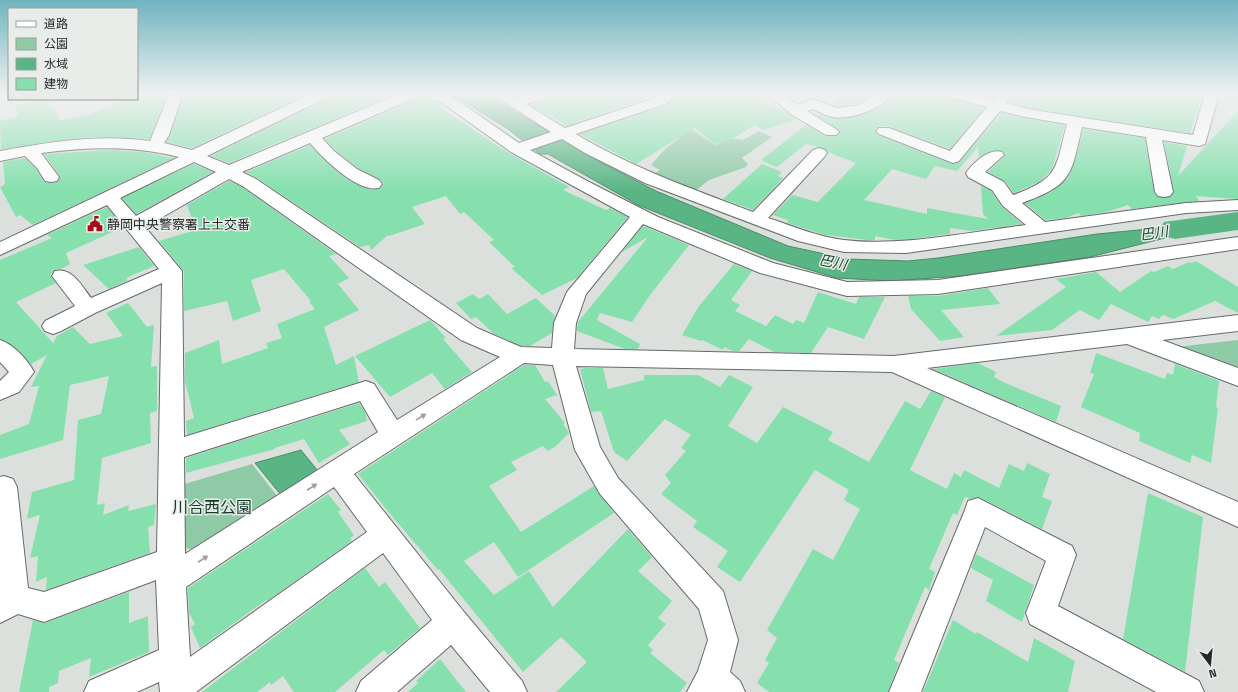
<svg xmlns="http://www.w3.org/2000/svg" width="1238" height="692" viewBox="0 0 1238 692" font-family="'Space Grotesk','Noto Sans JP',sans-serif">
<rect width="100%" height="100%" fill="#dce0dd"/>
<g fill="#8fcaa7">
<path d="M691 129 715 145 730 138 743 140 759 131 772 137 742 158 748 164 746 167 709 180 695 191 650 176 660 170 651 165 665 149Z"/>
<path d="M1238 340V372L1176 347Z"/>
<path d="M252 464 278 497 200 550 183 548 181 485Z"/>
</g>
<g fill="#5ab584" stroke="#4b8b68">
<path d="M447 94H485L602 163 656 191 788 246 848 259 908 261 938 258 1097 234 1232 221 1090 257 961 276 891 281 837 278 770 258 638 205 548 154H540L508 129 463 101Z"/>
<path d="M301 450 318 471 281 495 255 463Z"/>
</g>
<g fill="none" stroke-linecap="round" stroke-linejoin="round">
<path fill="#5ab584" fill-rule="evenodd" d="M1238 212V230L1175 239 1164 236 1159 229 1164 222Z"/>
</g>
<g fill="#85e0ad">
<path d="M137 94H235L245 96 246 94H307L192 148 166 142 170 135 182 99 179 94H169L166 98 149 139 93 137 56 141 1 149 0 121 19 116 15 106 47 99 50 106 53 105 60 120 91 114 123 99H137Z"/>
<path d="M331 94H395L229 163 211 156 329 98Z"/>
<path d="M420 94 426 98 438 103 444 107 441 108 502 149 569 187 563 190 606 210 610 208 628 217 577 278 542 295 511 268 515 267 489 242 494 240 464 212 460 214 446 196 412 207 425 224 389 236 388 235 371 250 369 245 360 247 257 178 246 172 310 145 331 166 350 181 370 190H379L384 184 380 179 358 168 335 150 325 139 418 98Z"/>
<path d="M554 94H658L566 126 549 114 546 115 530 105 551 98Z"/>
<path d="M680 94H750L786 112 797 120 763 130 755 125 732 139 714 144 695 128 636 164 580 134 665 105Z"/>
<path d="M846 94H872L858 104 837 106 832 105Z"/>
<path d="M893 94H941L949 98 984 108 950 149 890 127 879 126 875 130 878 135 952 164 960 162 1001 113 1065 125 1052 169 1039 182 1014 193 1005 181 988 172 1005 156 1003 151H992L979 158 978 147 957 171 935 166 926 179 892 169 864 200 927 214V208L988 219 983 214 981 186 991 191 1002 207 1022 224 972 231 950 228V234L911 239 895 240 875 236V240H868L825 235 794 225 787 223 788 220 773 215 792 195 818 202 856 163 828 152 825 149 806 144 777 167 761 160 806 125 825 136H837L840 131 818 116 820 114 833 118 857 116 882 106Z"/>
<path d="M1013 94H1202L1190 133 1027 108 1008 102Z"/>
<path d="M1238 111V199L1196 196 1199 201 1132 209 1128 205 1107 212 1081 216 1078 213 1066 218 1045 220 1025 203 1052 192 1068 178 1076 158 1083 129 1145 138 1154 193 1158 197H1170L1174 192 1164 142 1187 146 1178 176Z"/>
<path d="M110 150 144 152 174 158 33 225 20 215 16 217 0 187 5 184 3 162 25 158 36 169 44 182 51 183 58 182 60 176 44 154Z"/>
<path d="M194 164 213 172 136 214 122 198Z"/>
<path d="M762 164 782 172 778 176 783 178 753 210 723 199Z"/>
<path d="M229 181 243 188 336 254 329 256 349 278 338 284 359 310 324 327 336 365 354 356 359 382 187 435 186 421 194 418 185 381V353L219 340 222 364 268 348 266 343 282 338 277 324 315 309 309 302 311 301 284 269 251 280 261 311 233 321 227 301 184 311V271L159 241 196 230 187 205Z"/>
<path d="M107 207 123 227 66 253 70 264 61 269 55 270 50 275 56 283 16 302 53 343 57 336 73 327 90 344 123 336 106 313 128 303 147 327 154 325 151 367 157 366V411L150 413 151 443 102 458 97 505 105 503 103 515 129 505 128 511 156 504 154 525 148 527 150 553 46 590 47 577 36 582 38 556 30 558 40 515 27 519 32 492 74 480 78 420 101 414 109 376 70 385 63 440 0 459V435L29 424 39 386 31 387 47 355 31 364 16 348 0 339V260L52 238 47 235Z"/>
<path d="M643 226 689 245 650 295 632 322 600 313 597 320 640 344 638 349H625L577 331 578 322 648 237 622 252Z"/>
<path d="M139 247 154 266 126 278 128 280 109 289 83 265Z"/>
<path d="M1196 261 1238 287V313L1215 301 1173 319 1163 315 1159 319 1152 316 1148 322 1111 304 1099 320 1080 310 1052 330 996 336 1066 287 1056 279 1096 272 1120 292 1151 271 1154 272 1168 266 1173 269 1189 262 1191 263Z"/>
<path d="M734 264 752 271 731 300 740 305 735 311 766 326 775 315 793 324 796 320 804 323 818 292 856 304 859 297H885L864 339 828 327 811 353 774 352 749 339 739 351H733L724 347 723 350 702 340 701 341 682 335 699 306Z"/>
<path d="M988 288 1000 304 941 310 964 337 940 341 911 309 908 296H938Z"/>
<path d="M473 294 479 299 488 294 507 314 536 298 555 316 552 333 530 346H521L494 334 476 317 471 319 456 303Z"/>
<path d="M430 320 446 338 443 339 472 372 445 389 432 373 390 397 355 356Z"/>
<path d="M1096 353 1165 379 1167 373 1173 375 1175 364 1219 381 1216 407 1218 408 1211 463 1192 455 1190 463 1139 441 1140 433 1081 407 1094 374 1090 373Z"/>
<path d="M978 363 996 372 994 377 1003 382 1061 406 1056 422 933 369Z"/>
<path d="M524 365H535L545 382 548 381 557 395 545 399 565 423 563 424 569 433 556 446 548 451 543 446 511 462 517 470 489 486 521 532 594 486 614 513 518 577 494 542 464 561 494 595 529 571 553 607 628 529 652 557 638 571 672 601 658 618 666 624 648 645 653 650 650 653 687 683 680 692H556L587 662 561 637 523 672 439 569 438 570 391 515 358 474Z"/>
<path d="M587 368H603L608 389 644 380V375H698L720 387 729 375 753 387 728 426 757 443 783 407 833 432 828 440 869 462 905 401 920 409 931 391 945 397 910 470 947 489 954 473 961 477 964 470 999 488 1009 464 1024 471 1027 463 1050 474 1042 497 1052 501 1042 529 979 497 970 499 965 497 957 515 953 513 929 569 935 572 929 590 925 587 894 660 899 663 888 692H769L757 683 769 663 765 660 777 638 767 630 813 549 833 560 860 509 844 500 849 490 815 470 740 582 717 567 728 551 693 527 697 521 661 494 671 483 665 475 686 451 681 448 691 435 665 419 627 461 614 452 601 411 591 412 580 369Z"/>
<path d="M359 403 365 412 367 421 339 430 350 444 319 463 304 439 275 448V449L186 473V458Z"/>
<path d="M1148 493 1203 517 1185 672 1123 639Z"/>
<path d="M328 494 341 510 338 512 354 535 350 538 352 541 267 601 266 600 200 648 191 627 195 624 189 613 188 588Z"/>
<path d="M976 554 1034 585 1022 622 986 601 993 580 971 568Z"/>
<path d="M365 568 379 587 385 582 420 628 388 655 384 650 335 692H294L283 676 271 685 270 682 257 692H202Z"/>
<path d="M129 592V623L148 616 149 652 89 677 91 658 59 671 58 683 49 687V692H19L33 620 45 623Z"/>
<path d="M953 620 976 634 977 632 1028 662 1034 638 1075 661 1068 692H923Z"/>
<path d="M440 659 466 692H408L418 683 416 681Z"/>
</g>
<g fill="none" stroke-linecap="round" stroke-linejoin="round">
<defs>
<g id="minor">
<path d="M311 94H330L328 97 207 156 229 165 399 94H419L417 97 322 138 334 151 357 169 379 180 382 184 379 188C357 193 323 158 310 143L242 172 256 179 477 328 521 347 552 348 554 323 567 292 630 217 511 152 441 102 426 97 424 94H446L451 96 519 143 551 132 492 94H509L516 98 530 94H553L551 97 526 104 565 128 655 98 661 94H679L665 104 576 134C632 168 693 189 753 212L813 150 819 148 825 150 827 153 825 156 768 218C793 226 818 237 844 240 901 247 969 232 1026 225L1003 206 992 190 968 177 966 173C973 163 989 148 1002 152L1004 155 985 172 1004 182 1013 195C1060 178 1055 169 1067 124L1026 117 1000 111 959 161 953 163 879 134 876 131 879 128H889L950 151 987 107 949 97 947 94H971L993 100 998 94H1012L1006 103 1027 109 1193 135 1205 94H1219L1205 144 1199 146 1162 140 1173 192 1170 196 1164 197 1158 196 1155 192 1146 137 1082 127C1071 176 1072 185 1022 203L1045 222 1186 203 1238 200V210L1186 213 906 253 844 252 798 241 645 183 585 153 562 139 530 150 589 182 658 217 773 263 847 282 938 280 1238 237V249L938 294 847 296 760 273 643 224 586 294 576 323 574 349 894 356 1238 315V331L1162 340 1238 368V386L1127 344 927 368 1238 502V527L892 372 576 366 600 447 618 478 723 591 738 640 730 672 740 681 745 692H687L698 671 708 640 699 609 600 494 575 450 553 365 524 363 354 474 464 612 522 681 527 692H490L451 645 397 692H356L361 681 432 620 383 553 196 692H160L159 682 137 692H84L89 681 159 650 156 580 44 622 18 614 0 623V477L4 476 13 479 17 487 28 588 44 592 157 552 162 283 95 313 61 331 53 334 45 331 42 326 45 321 75 306 52 276 55 271C72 267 82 286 91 298L159 269 107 205 0 255V242L179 157C132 145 88 147 41 153L59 177 57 181 51 182 45 181 37 168 25 156 0 161V151C50 142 99 134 150 141L167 99 169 96H179L181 99 169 135 164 143 192 150ZM194 162 216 172 136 216 120 198ZM229 179 244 187 461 340 500 357 397 420 374 384 366 381 184 437 182 271 145 227ZM360 401 378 432 185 554 184 457ZM334 487 367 532 190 657 186 587Z"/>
<path d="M767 94H783L797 105 813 99 837 108 859 105 875 94H892C882 109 851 120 833 117 826 116 819 111 813 109L807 111 836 129 839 132 836 135H826L791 114Z"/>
<path d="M0 340C13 344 28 360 34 372L19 392 0 400V381L9 372 0 362Z"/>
<path d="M978 498 1072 546 1076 555 1058 606 1199 681 1204 692H1156L1030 624 1026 613 1046 561 985 527 921 692H889L965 510 968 501Z"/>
</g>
</defs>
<use href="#minor" stroke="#666a68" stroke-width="2"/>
<use href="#minor" fill="#fff" fill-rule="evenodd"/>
</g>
<defs><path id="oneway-solid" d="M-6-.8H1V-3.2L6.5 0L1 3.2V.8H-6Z"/></defs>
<g fill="#9e9f9e">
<use href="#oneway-solid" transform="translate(421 417) rotate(-32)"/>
<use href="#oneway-solid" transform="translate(312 487) rotate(-33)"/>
<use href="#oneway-solid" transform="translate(203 559) rotate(-33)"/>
</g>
<linearGradient id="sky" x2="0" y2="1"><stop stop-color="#6fb4c0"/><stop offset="0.49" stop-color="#eff1f0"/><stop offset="1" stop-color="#eff1f0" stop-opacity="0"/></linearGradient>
<rect width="1238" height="191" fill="url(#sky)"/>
<defs>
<symbol id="civic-bare" viewBox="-9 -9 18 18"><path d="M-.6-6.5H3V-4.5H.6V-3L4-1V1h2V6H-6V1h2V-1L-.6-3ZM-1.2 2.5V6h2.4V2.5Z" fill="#a50c1a" stroke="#e9edea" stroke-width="2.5" paint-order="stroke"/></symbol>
</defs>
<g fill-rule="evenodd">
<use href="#civic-bare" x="84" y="213" width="22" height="22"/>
</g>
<g text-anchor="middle" stroke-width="3" stroke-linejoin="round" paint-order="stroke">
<g font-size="13" fill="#272928" stroke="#e9edea" text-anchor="start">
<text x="107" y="229">静岡中央警察署上土交番</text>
</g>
<g font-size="14" font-style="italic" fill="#1b422d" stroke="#e9edea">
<text transform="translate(1154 233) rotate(-8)" y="5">巴川</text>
<text transform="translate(833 262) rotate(11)" y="5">巴川</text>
</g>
<g font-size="16" fill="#133b27" stroke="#e9edea">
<text x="212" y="513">川合西公園</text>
</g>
</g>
<rect x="8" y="8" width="130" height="92" fill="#e9edea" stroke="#9b9f9c"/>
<rect x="16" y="21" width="20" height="6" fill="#ffffff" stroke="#9b9f9c"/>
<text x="44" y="28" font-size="12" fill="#272928">道路</text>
<rect x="16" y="38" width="20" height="12" fill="#8fcaa7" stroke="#9b9f9c"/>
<text x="44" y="48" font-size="12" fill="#272928">公園</text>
<rect x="16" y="58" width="20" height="12" fill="#5ab584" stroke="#9b9f9c"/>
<text x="44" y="68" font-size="12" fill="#272928">水域</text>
<rect x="16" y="78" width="20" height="12" fill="#85e0ad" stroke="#9b9f9c"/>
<text x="44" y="88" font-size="12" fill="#272928">建物</text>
<g transform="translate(1210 664) rotate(164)" stroke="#e9edea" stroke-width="3" paint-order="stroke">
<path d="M0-3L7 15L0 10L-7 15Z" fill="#272928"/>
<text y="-6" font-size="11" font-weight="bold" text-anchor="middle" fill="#272928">N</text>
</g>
</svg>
